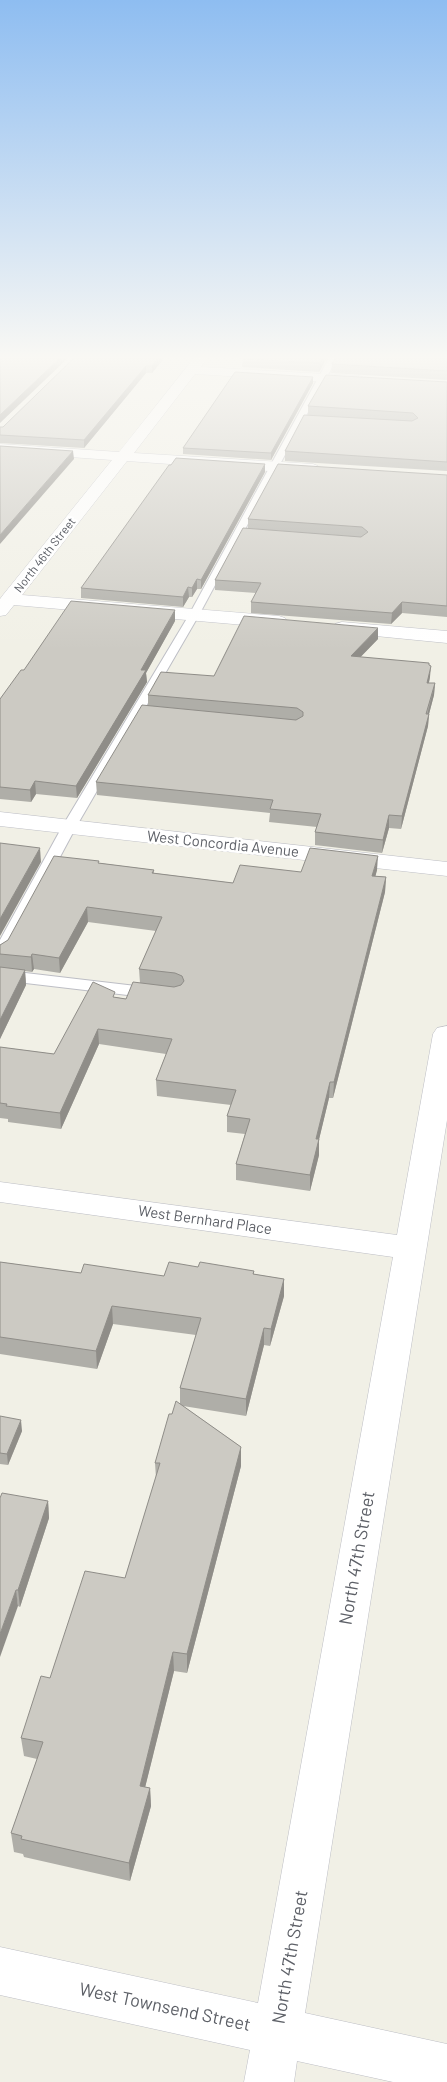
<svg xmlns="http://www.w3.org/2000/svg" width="447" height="2082" viewBox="0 0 447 2082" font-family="Barlow,sans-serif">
<rect width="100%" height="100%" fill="#f1f0e6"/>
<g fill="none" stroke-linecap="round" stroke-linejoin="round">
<defs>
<g id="service">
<path d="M329 358H337L199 615 76 827 8 954 5 957 0 959V940L62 827 189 615Z"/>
<path d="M0 970 153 988 159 990 161 993 159 996 153 998 0 980Z"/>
</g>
<g id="minor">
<path d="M194 358H207L201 367 360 376 367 380 360 384 195 374 134 453 313 464 318 466 321 469 318 472 313 474 127 461 22 595 279 616 285 618 288 622 285 626 279 628 14 605 6 615 0 616V599L3 595 112 460 0 452V444L119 452Z"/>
<path d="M342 622 447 631V643L335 632 333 628 335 624Z"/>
<path d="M0 812 447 862V876L0 826Z"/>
<path d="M447 1026V1120L305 2013 447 2044V2082H393L297 2061 294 2082H244L250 2050 0 1995V1947L258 2003 393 1257 0 1202V1182L397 1235 433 1034 437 1028Z"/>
</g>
</defs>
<use href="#service" stroke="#bdbec5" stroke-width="2"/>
<use href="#minor" stroke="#bdbec5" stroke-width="1"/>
<use href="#service" fill="#fff" fill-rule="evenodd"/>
<use href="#minor" fill="#fff" fill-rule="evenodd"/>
</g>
<g fill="#afaea8">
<path d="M164 358 152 373H146L84 448 0 443V427H3Z"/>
<path d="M327 358 319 372 242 367 243 359Z"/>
<path d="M447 358V380L331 373 332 364Z"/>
<path d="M313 377V383L271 460 183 454V448Z"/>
<path d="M447 382V471L285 461V451L308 415V406Z"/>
<path d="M265 472 201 589H197L192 597H189L183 607 81 598V588Z"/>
<path d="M447 475V617L402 613 391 624 251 613V602L256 593 215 590V580L248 528V519Z"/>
<path d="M175 621 146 673 147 682 77 798 36 794 31 802 0 799V699L24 670Z"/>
<path d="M378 639 360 657 429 665 430 677 429 683H435L434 695 429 714 428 726 401 829 389 828 382 853 315 845V832L317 827 269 822 270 813 97 795 96 782 148 706V695L214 676Z"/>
<path d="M99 863 154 870V873L233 883 301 872 377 870 375 876 386 877 385 892 333 1098H329L319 1139V1155L310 1191 236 1180V1164L245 1134 227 1132V1116L231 1105 157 1096 156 1080 166 1054 99 1044 61 1129 8 1122V1119L0 1118V1047L54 1054 115 997 126 999 140 983 139 969 156 931 88 922 60 973 34 969 32 972 25 971 26 985 0 1039V945L8 940Z"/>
<path d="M0 1262 81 1273 164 1276 198 1267 254 1271V1274L284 1279V1296L270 1346 264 1345 246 1416 183 1406 241 1447V1466L187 1673 174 1671 145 1787 150 1788 151 1806 130 1881 24 1857 23 1854 14 1852 11 1833 37 1759 24 1756 21 1738 50 1678 125 1578 156 1478 155 1463 172 1414 180 1405V1388L196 1335 113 1324 97 1369 0 1354Z"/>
<path d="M0 1416 22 1431 8 1465 0 1464Z"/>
<path d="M0 1498 48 1501 49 1518 20 1607 18 1606Z"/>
</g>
<g fill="#8f8d88">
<path d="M60 358H68L0 423V415Z"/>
<path d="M158 358H164L152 373V366Z"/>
<path d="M323 358H327L319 372 320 363Z"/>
<path d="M146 366V373L84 448V440Z"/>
<path d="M313 377V383L271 460V453Z"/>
<path d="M73 451 74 459 0 544V535Z"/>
<path d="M265 464V472L201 589V580Z"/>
<path d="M197 579V589L192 597V588Z"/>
<path d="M188 587 189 597 183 607V597Z"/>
<path d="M402 602V613L391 624 392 613Z"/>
<path d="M175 610V621L146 673 147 682 77 798 76 786Z"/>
<path d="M378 628V639L350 668 351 656Z"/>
<path d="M431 666 430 677 426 695 427 683Z"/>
<path d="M435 683 434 695 429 714 428 726 401 829 402 816Z"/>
<path d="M35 781 36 794 31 802 30 790Z"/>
<path d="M389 815V828L382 853 383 840Z"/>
<path d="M40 848 41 862 0 936V919Z"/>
<path d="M378 856 377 870 372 890V876Z"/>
<path d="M386 877 385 892 333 1098 334 1082Z"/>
<path d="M87 907 88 922 60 973 59 958Z"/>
<path d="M32 954 34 969 32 972 31 957Z"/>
<path d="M25 970 26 985 0 1039V1020Z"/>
<path d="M98 1029 99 1044 61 1129 60 1113Z"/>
<path d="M330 1082 329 1098 317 1148 319 1139V1155L310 1191V1175L316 1139Z"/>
<path d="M284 1279V1296L270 1346 271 1329Z"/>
<path d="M112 1306 113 1324 97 1369 96 1351Z"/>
<path d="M264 1328V1345L246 1416V1399Z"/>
<path d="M21 1420 22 1431 8 1465 7 1454Z"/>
<path d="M241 1447V1466L187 1673V1654Z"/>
<path d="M48 1501 49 1518 20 1607 18 1590Z"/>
<path d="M16 1590 18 1606 0 1657V1634Z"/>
<path d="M173 1652 174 1671 141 1804 140 1786Z"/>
<path d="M150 1788 151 1806 130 1881 129 1863Z"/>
</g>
<g fill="#cccac3" stroke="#8f8d88">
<path d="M0 358H60L0 415Z"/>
<path d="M74 358H158L152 366H146L84 440 0 435V427H3Z"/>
<path d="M243 358H323L320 363 243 359Z"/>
<path d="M335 358H447V371L332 364Z"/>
<path d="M235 372 313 377 271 453 183 448Z"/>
<path d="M326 375 447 382V462L285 451 304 415 412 421 418 418 413 413 308 406Z"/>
<path d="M0 446 73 451 0 535Z"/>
<path d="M176 458 265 464 201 580 197 579 192 588 188 587 183 597 81 588 169 465H171Z"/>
<path d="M278 464 447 475V606L402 602 392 613 251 602 261 583 215 580 243 528 361 537 368 532 362 527 248 519Z"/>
<path d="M71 601 175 610 141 670H146L76 786 35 781 30 790 0 787V699L21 670H24Z"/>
<path d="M244 616 378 628 351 656 429 663V665L431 666 427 683H435L426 714H429L402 816 389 815 383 840 315 832 321 814 270 809 273 800 96 782 142 705 296 720 303 716V712L297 708 148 695 161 672 214 676Z"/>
<path d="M0 843 40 848 0 919Z"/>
<path d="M310 848 378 856 372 876 386 877 334 1082H330L316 1139H319L310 1175 236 1164 250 1119 227 1116 236 1090 156 1080 172 1039 98 1029 60 1113 6 1106 7 1104 0 1103V1047L54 1054 93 982 115 992 113 997 126 999 133 982 174 987 181 985 184 981 182 976 175 973 139 969 162 917 87 907 59 958 32 954 31 957 0 954V945L8 940 54 856 99 861 98 863 154 870 152 873 233 883 240 865 301 872Z"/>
<path d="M0 967 25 970 0 1020Z"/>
<path d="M0 1262 81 1273 84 1264 164 1276 169 1262 198 1267 200 1262 254 1271 253 1274 284 1279 271 1329 264 1328 246 1399 180 1388 201 1318 112 1306 96 1351 0 1337Z"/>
<path d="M176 1401 241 1447 187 1654 173 1652 140 1786 150 1788 129 1863 21 1839 22 1836 11 1833 43 1742 21 1738 41 1676 50 1678 85 1571 125 1578 160 1463H155L169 1414H172Z"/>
<path d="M0 1416 21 1420 7 1454 0 1453Z"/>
<path d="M2 1493 48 1501 18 1590H16L0 1634V1498Z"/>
</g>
<linearGradient id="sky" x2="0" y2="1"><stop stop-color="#8ebdf1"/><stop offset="0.55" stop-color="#f9f8f4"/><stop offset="1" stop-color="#f9f8f4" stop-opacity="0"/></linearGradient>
<rect width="447" height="650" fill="url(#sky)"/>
<g text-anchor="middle" stroke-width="5" stroke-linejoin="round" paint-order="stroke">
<g font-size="12" fill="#5d6067" stroke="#fff">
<text transform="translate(45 555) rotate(-52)" y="4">North 46th Street</text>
</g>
<g font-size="15" fill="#5d6067" stroke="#fff">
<text transform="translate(223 844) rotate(6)" y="5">West Concordia Avenue</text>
<text transform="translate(205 1220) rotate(8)" y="5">West Bernhard Place</text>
</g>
<g font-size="18" fill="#5d6067" stroke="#fff">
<text transform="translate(357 1558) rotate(-80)" y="6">North 47th Street</text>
<text transform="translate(290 1957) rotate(-80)" y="6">North 47th Street</text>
<text transform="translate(165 2007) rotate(12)" y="6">West Townsend Street</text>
</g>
</g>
</svg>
